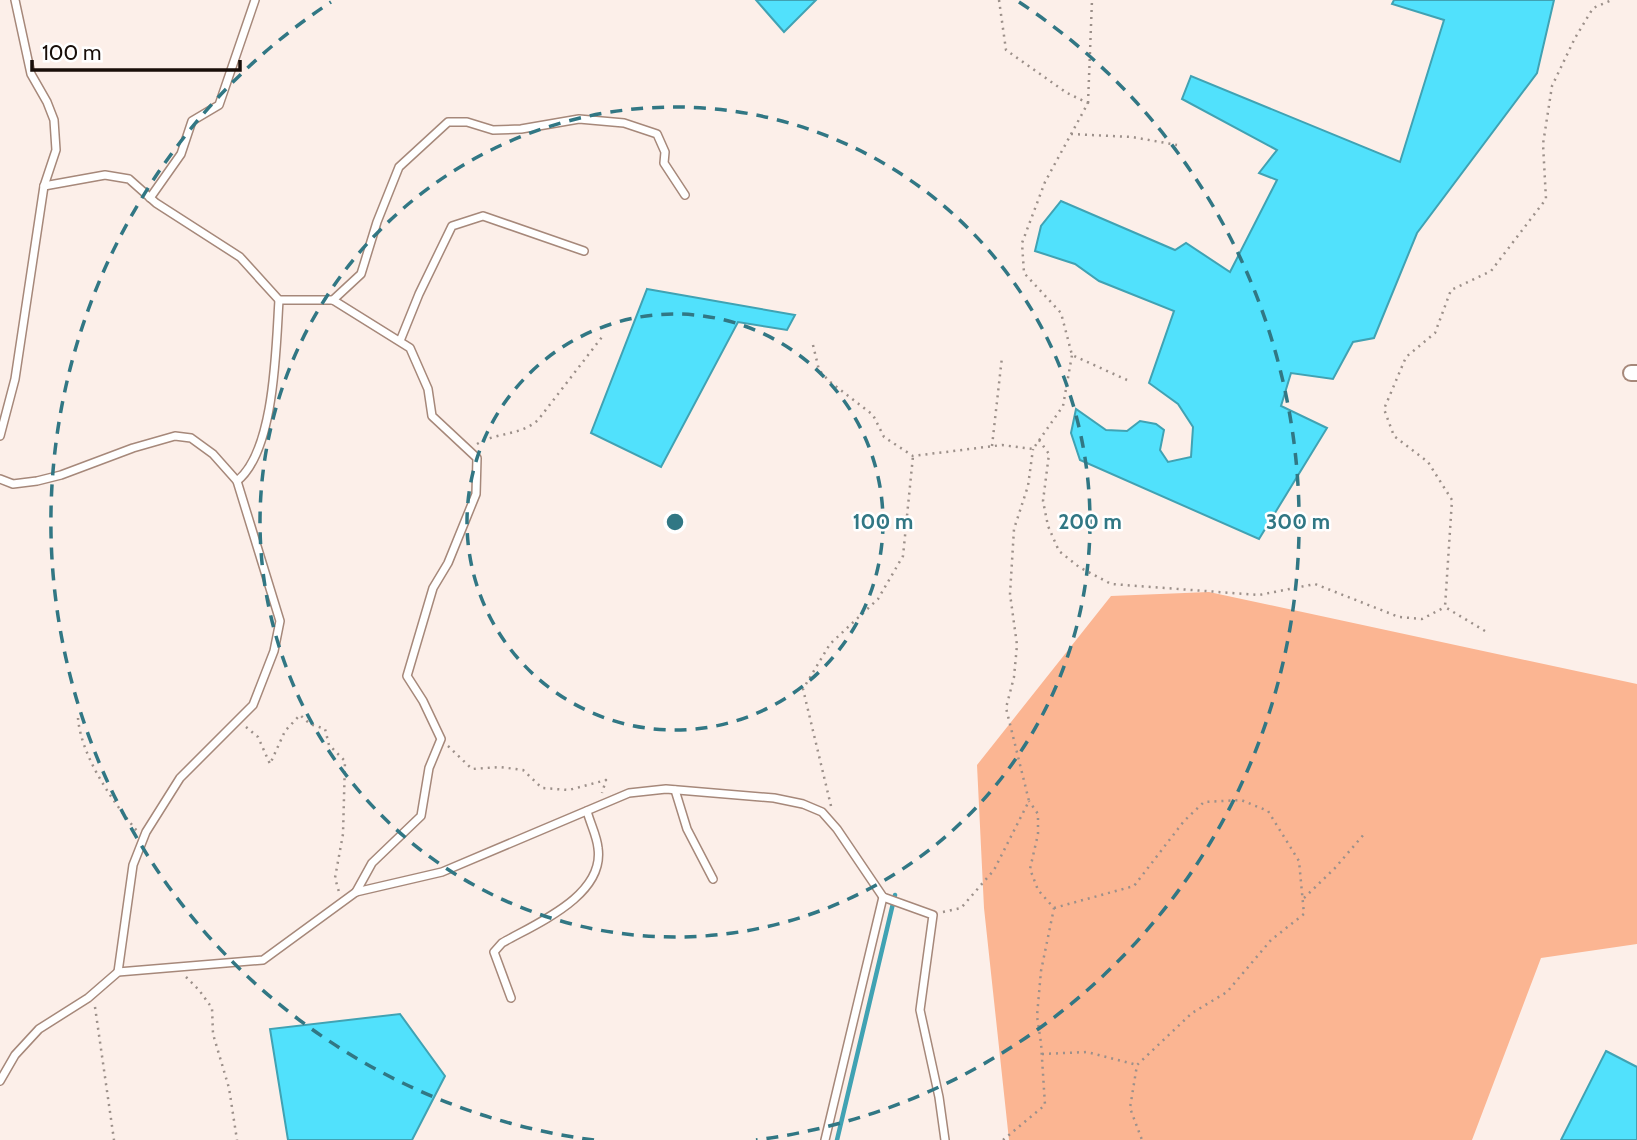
<svg xmlns="http://www.w3.org/2000/svg" width="1637" height="1140" viewBox="0 0 1637 1140" font-family="Cabin,sans-serif">
<rect width="100%" height="100%" fill="#fcefe9"/>
<path fill="#fbb592" d="M1209 592 1637 684V944L1541 958 1472 1140H1009L984 908 977 765 1111 596Z"/>
<g fill="#51e1fc" stroke="#40a2b3" stroke-width="2">
<path d="M756 0H816L784 32Z"/>
<path d="M1394 0H1554L1537 73 1417 233 1374 338 1353 342 1333 379 1291 373 1281 406 1327 428 1259 539 1080 460 1071 433 1076 409 1106 430 1127 431 1140 421 1156 424 1164 430 1160 450 1168 462 1191 457 1193 427 1178 404 1149 383 1174 311 1099 281 1075 264 1035 251 1041 226 1061 201 1175 250 1186 243 1230 272 1277 180 1259 173 1277 150 1182 99 1191 76 1400 162 1444 20 1392 4Z"/>
<path d="M647 289 795 315 787 330 738 322 661 467 591 433Z"/>
<path d="M400 1014 445 1076 412 1140H288L270 1029Z"/>
<path d="M1606 1051 1637 1067V1140H1561Z"/>
</g>
<g fill="none" stroke-linecap="round" stroke-linejoin="round">
<path stroke="#40a2b3" stroke-width="4.5" d="M837 1140 895 895"/>
<defs>
<g id="lane">
<path d="M44 186 105 175 129 179 156 203 240 257 279 300H333L410 348 428 389 432 416 477 458 476 494 448 563 433 588 407 676 423 701 441 739 429 768 421 816 372 863 356 892"/>
<path d="M150 198 181 154 192 121 219 105 255 0"/>
<path d="M333 300 361 274 377 222 399 167 448 122H467L493 130 521 129 579 119 624 123 657 134 665 152 664 163 685 195"/>
<path d="M400 341 419 294 452 226 483 216 584 251"/>
<path d="M0 436 15 379 44 186 56 150 54 120 47 102 31 74 15 0"/>
<path d="M0 479 13 484 37 481 61 475 133 448 175 436 191 438 213 454 237 481 280 621 274 651 253 705 180 778 146 832 133 865 118 972"/>
<path d="M237 481C275 451 276 346 279 300"/>
<path d="M675 790 687 829 713 879"/>
<path d="M511 998 494 952 502 943C535 924 605 896 598 848 597 836 590 823 587 811"/>
<path d="M0 1081 15 1055 39 1029 88 998 118 972 263 960 356 892 442 872 629 793 666 789 774 798 803 804 822 812 837 829 883 897 933 915 920 1010 939 1097 945 1140"/>
<path d="M825 1140 883 897"/>
</g>
<path id="street" d="M1631 373H1637"/>
</defs>
<use href="#lane" stroke="#a6887a" stroke-width="10"/>
<use href="#street" stroke="#a6887a" stroke-width="18"/>
<g stroke="#9c908a" stroke-width="2.5" stroke-dasharray="2 5" stroke-linecap="butt">
<path d="M999 0 1006 50 1067 93 1088 103 1045 182 1022 243 1024 273 1061 313 1072 355 1127 380"/>
<path d="M1088 103 1092 0"/>
<path d="M1071 134 1132 137 1177 145"/>
<path d="M813 345 819 370 829 381 873 415 884 437 913 456 1002 445 1033 449 1063 406 1072 355"/>
<path d="M1039 440 1049 454 1043 501 1048 526 1059 551 1079 567 1111 584 1259 595 1315 584 1399 617 1422 619 1445 607"/>
<path d="M477 444C497 432 520 436 538 420L602 337"/>
<path d="M992 446 1002 357"/>
<path d="M1485 631 1445 607 1452 500 1428 462 1394 436 1384 409 1406 357 1435 333 1451 290 1491 271 1546 199 1543 144 1552 86 1575 38 1593 8 1612 0"/>
<path d="M78 718C81 756 112 801 137 831"/>
<path d="M246 727 258 737 270 764 285 731 300 715 310 724 325 729 329 745 345 761 343 834 335 878 339 892"/>
<path d="M448 746 472 769 500 767 523 770 542 788 569 790 606 780 602 793"/>
<path d="M831 806 803 689 830 644 878 599 903 556 913 456"/>
<path d="M1304 898 1335 868 1365 833"/>
<path d="M1054 908 1134 886 1184 821 1204 802 1241 800 1268 811 1299 861 1304 914 1271 940 1227 992 1192 1013 1137 1065 1130 1108 1142 1140"/>
<path d="M943 912 961 908 994 870 1029 801 1006 708 1014 677 1017 645 1010 594 1014 529 1028 486 1033 449"/>
<path d="M186 977 199 990 212 1008 213 1034 229 1088 237 1140"/>
<path d="M95 1007 114 1140"/>
<path d="M1042 1054 1087 1052 1137 1065"/>
<path d="M1003 1140 1045 1105 1041 1043 1037 1016 1041 971 1054 908 1038 890 1030 869 1038 834V814L1029 801"/>
</g>
<use href="#lane" stroke="#fff" stroke-width="7"/>
<use href="#street" stroke="#fff" stroke-width="14"/>
</g>
<g fill="none" stroke="#317784" stroke-width="3.5" stroke-dasharray="12 9">
<circle cx="675" cy="522" r="208"/>
<circle cx="675" cy="522" r="415"/>
<path d="M594 1140A623 623 0 0 1 331 2M1019 2A623 623 0 0 1 756 1140"/>
</g>
<circle cx="675" cy="522" r="10" fill="#317784" stroke="#fff" stroke-width="3.5"/>
<g font-size="21" text-anchor="middle" font-weight="bold" fill="#317784" stroke="#fff" stroke-width="5" stroke-linejoin="round" paint-order="stroke">
<text x="883" y="529">100 m</text>
<text x="1090" y="529">200 m</text>
<text x="1298" y="529">300 m</text>
</g>
<path d="M32 60v10h208v-10" fill="none" stroke="#180e09" stroke-width="3.5"/>
<text x="42" y="60" font-size="21" fill="#180e09" stroke="#ffffff" stroke-width="5" paint-order="stroke">100 m</text>
</svg>
